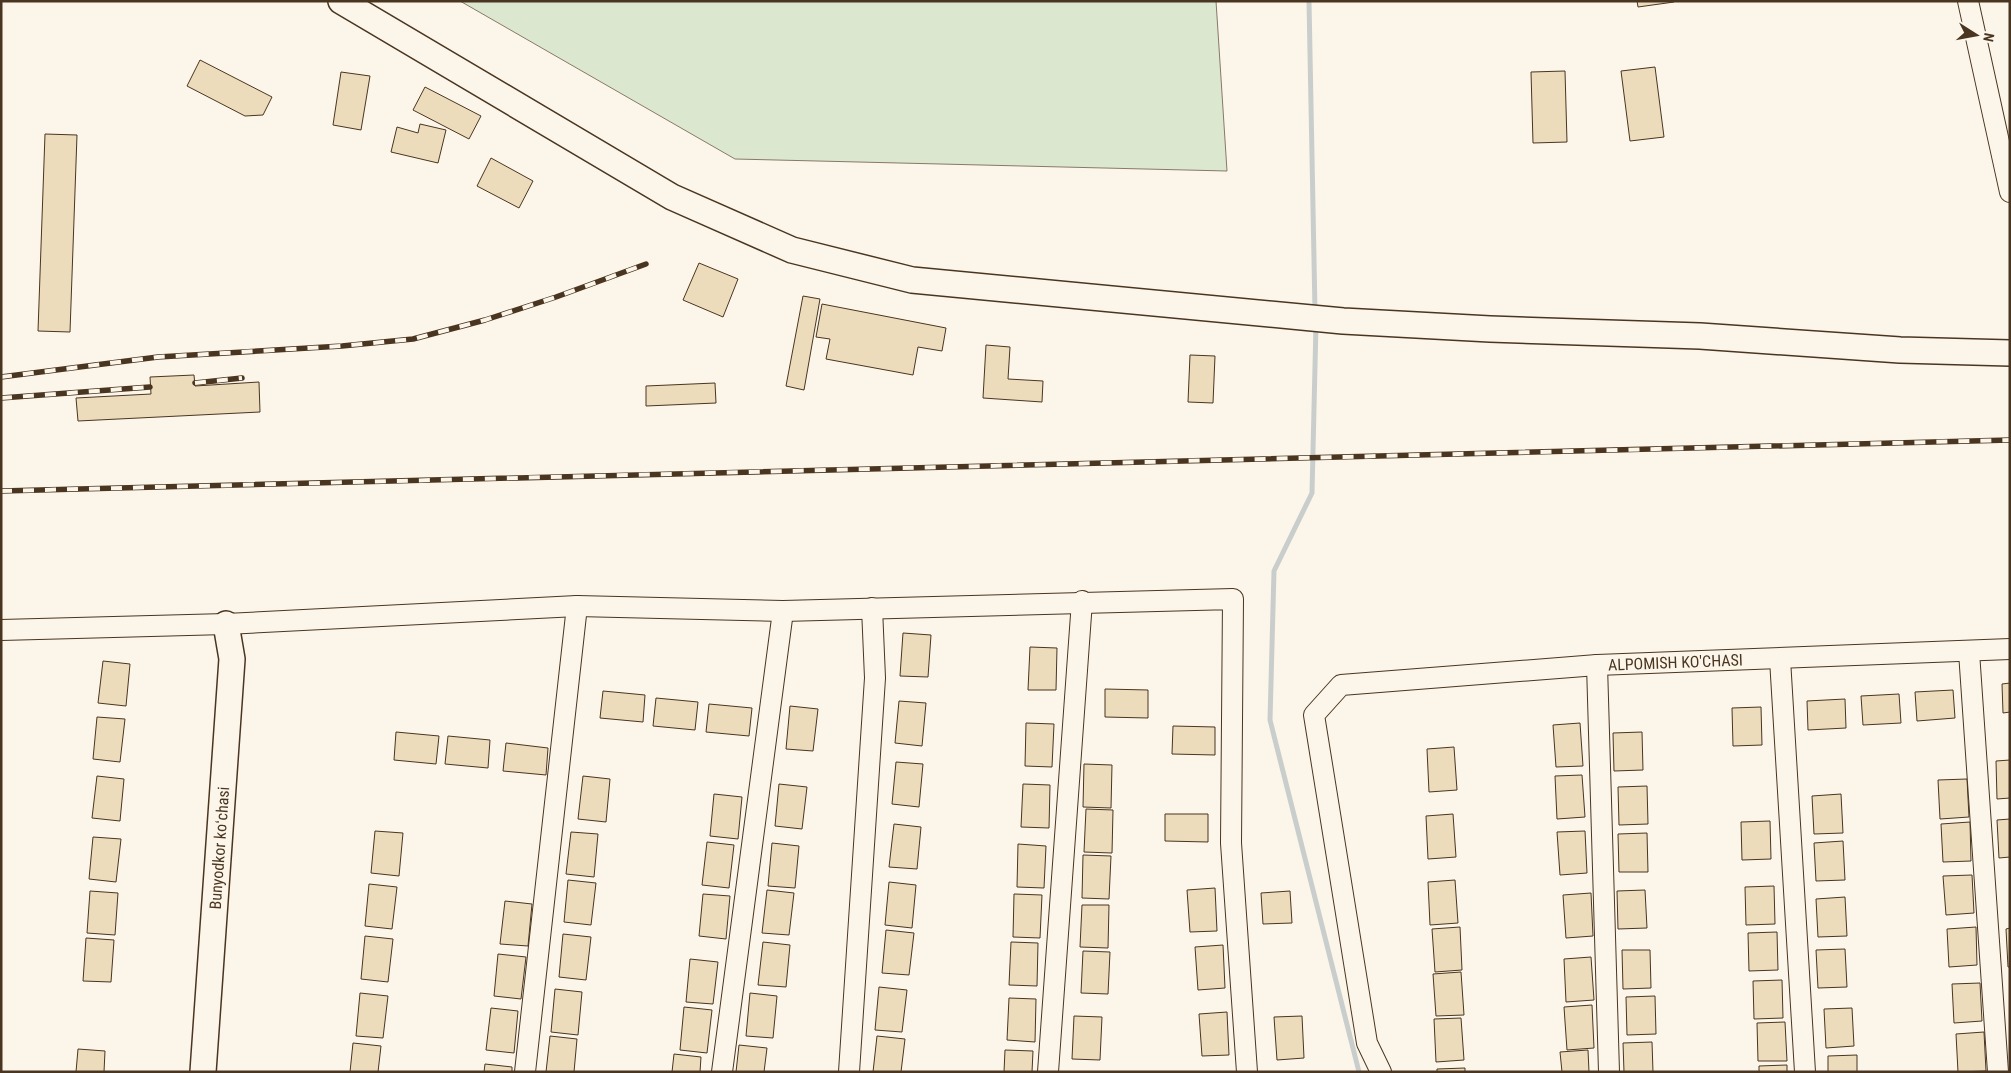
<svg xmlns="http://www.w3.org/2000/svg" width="2011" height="1073" viewBox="0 0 2011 1073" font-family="'Roboto Condensed',sans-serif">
<rect width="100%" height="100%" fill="#fbf6e9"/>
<path fill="#dce7d0" stroke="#887966" d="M460 1H1216L1227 171 735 159Z"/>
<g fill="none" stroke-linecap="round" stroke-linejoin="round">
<g stroke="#c9cecd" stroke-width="5">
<path d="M1309 1 1315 311"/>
<path d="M1316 324 1312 493 1274 571 1270 720 1359 1072"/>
</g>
</g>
<g fill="#ecdcbc" stroke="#4a3520">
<path d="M1637 1H1674V2L1638 7Z"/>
<path d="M200 60 272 97 263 115 245 116 187 86Z"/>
<path d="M1655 67 1664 137 1630 141 1621 71Z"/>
<path d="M1565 71 1567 142 1533 143 1531 72Z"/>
<path d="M341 72 370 76 361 130 333 125Z"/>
<path d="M425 87 481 116 469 139 413 110Z"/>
<path d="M420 124 446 130 438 163 391 152 397 127 418 133Z"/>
<path d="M45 134 77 135 70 332 38 331Z"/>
<path d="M491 158 533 181 519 208 477 186Z"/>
<path d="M699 263 738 279 723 317 683 300Z"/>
<path d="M803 296 820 299 804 390 786 386Z"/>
<path d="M822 304 946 328 942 351 918 347 913 375 826 359 830 339 816 337Z"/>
<path d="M986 345 1010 347 1008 379 1043 381 1042 402 983 398Z"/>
<path d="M1190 355 1215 356 1213 403 1188 402Z"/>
<path d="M194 375 195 386 259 382 260 412 78 421 76 398 151 394 150 377Z"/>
<path d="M715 383 716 403 646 406V386Z"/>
<path d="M903 633 931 635 928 677 900 676Z"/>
<path d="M1030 647 1057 648 1056 690H1028Z"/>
<path d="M103 661 130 664 126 706 98 703Z"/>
<path d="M2010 683V712L2003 713 2002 684Z"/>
<path d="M1105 689 1148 690V718L1105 717Z"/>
<path d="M1953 690 1955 718 1917 721 1915 692Z"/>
<path d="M603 691 645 695 643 722 600 718Z"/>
<path d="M1899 694 1901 723 1863 725 1861 696Z"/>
<path d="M656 698 698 702 695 730 653 726Z"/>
<path d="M1845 699 1846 728 1808 730 1807 701Z"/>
<path d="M899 701 926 703 922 746 895 743Z"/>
<path d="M709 704 752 708 749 736 706 732Z"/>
<path d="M790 706 818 709 813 751 786 749Z"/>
<path d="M1761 707 1762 745 1733 746 1732 708Z"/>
<path d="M97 717 125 719 120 762 93 759Z"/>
<path d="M1026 723 1054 724 1052 767 1025 766Z"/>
<path d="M1580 723 1583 766 1556 767 1553 725Z"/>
<path d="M1173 726 1215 727V755L1172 754Z"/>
<path d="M396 732 439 736 436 764 394 760Z"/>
<path d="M1642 732 1643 770 1614 771 1613 733Z"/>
<path d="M448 736 490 740 488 768 445 764Z"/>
<path d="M506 743 548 748 546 775 503 771Z"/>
<path d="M1454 747 1457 790 1429 792 1427 749Z"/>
<path d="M2010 760V798L1997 799 1996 761Z"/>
<path d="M896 762 923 764 919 807 892 804Z"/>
<path d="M1084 764 1112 765 1111 808 1083 807Z"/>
<path d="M1582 775 1585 817 1557 819 1555 776Z"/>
<path d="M97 776 124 779 120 821 92 818Z"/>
<path d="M583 776 610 779 606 822 578 819Z"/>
<path d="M1967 779 1969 817 1940 819 1938 780Z"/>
<path d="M779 784 807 787 802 829 775 826Z"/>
<path d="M1023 784 1050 785 1049 828 1021 827Z"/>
<path d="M1647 786 1648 824 1619 825 1618 787Z"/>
<path d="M714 794 742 797 738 839 710 836Z"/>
<path d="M1841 794 1843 833 1814 834 1812 796Z"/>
<path d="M1086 809 1113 810 1112 853 1084 852Z"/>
<path d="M1165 814H1208V842L1165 841Z"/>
<path d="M1453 814 1456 857 1428 859 1426 816Z"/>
<path d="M2010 819V857L1999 858 1997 820Z"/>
<path d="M1770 821 1771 859 1742 860 1741 822Z"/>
<path d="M1970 822 1971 861 1943 862 1941 824Z"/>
<path d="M894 824 921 827 917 869 889 867Z"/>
<path d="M375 831 403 833 399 876 371 873Z"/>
<path d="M1585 831 1587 873 1560 875 1557 832Z"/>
<path d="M571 832 598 834 594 877 566 874Z"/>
<path d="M1647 833 1648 872H1619L1618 834Z"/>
<path d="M93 837 121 839 116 882 89 879Z"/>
<path d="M1843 841 1845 880 1816 881 1814 843Z"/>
<path d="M707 842 734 845 729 888 702 885Z"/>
<path d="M772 843 799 846 795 888 768 886Z"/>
<path d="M1018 844 1046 846 1044 888 1017 887Z"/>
<path d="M1083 855 1111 856 1109 899 1082 898Z"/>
<path d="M1972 875 1974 913 1946 915 1943 876Z"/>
<path d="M568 880 596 883 591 925 564 922Z"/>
<path d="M1455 880 1458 923 1430 925 1428 882Z"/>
<path d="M889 882 916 885 912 928 885 925Z"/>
<path d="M369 884 397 887 392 929 365 926Z"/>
<path d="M1774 886 1775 924 1746 925 1745 887Z"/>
<path d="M1215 888 1217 931 1190 932 1187 890Z"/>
<path d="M767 890 794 893 789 935 762 933Z"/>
<path d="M1645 890 1647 928 1618 929 1617 891Z"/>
<path d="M90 891 118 893 115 935 87 933Z"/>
<path d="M1290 891 1292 923 1263 924 1261 893Z"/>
<path d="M1591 893 1593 936 1566 938 1563 895Z"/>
<path d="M703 894 730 896 726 939 699 936Z"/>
<path d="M1014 894 1042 895 1040 938 1013 937Z"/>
<path d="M1845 897 1847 936 1818 937 1816 899Z"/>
<path d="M505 901 532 904 528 946 500 944Z"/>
<path d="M1082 905H1109L1108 948 1080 947Z"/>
<path d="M1460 927 1462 970 1435 972 1432 929Z"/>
<path d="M1976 927 1977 965 1949 967 1947 929Z"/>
<path d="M2010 928V967H2008L2006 929Z"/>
<path d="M886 930 914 933 909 975 882 973Z"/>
<path d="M1777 932 1778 970 1749 971 1748 933Z"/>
<path d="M563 934 591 937 586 980 559 977Z"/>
<path d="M365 936 393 939 388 982 361 979Z"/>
<path d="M86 938 114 940 111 982 83 981Z"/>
<path d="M763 942 790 945 786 987 758 985Z"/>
<path d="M1011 942 1038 943 1037 986 1009 985Z"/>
<path d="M1223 945 1225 988 1198 990 1195 947Z"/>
<path d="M1845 949 1847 987 1818 988 1816 950Z"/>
<path d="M1622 950H1650L1651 988 1623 989Z"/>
<path d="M1083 951 1110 952 1108 994 1081 993Z"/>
<path d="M498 954 526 957 521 999 494 996Z"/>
<path d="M1591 957 1594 1000 1566 1002 1564 959Z"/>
<path d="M690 959 718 962 713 1004 686 1002Z"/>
<path d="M1461 972 1464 1015 1436 1016 1433 974Z"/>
<path d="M1782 980 1783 1018 1754 1019 1753 981Z"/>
<path d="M1980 983 1982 1021 1954 1023 1952 984Z"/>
<path d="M879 987 907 990 902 1032 875 1030Z"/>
<path d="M555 989 582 992 578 1035 551 1032Z"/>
<path d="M360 993 388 996 383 1038 356 1036Z"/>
<path d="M750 993 777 996 773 1038 746 1036Z"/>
<path d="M1655 996 1656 1034 1627 1035 1626 997Z"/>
<path d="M1009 998 1036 999 1035 1042 1007 1040Z"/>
<path d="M1592 1005 1594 1048 1567 1050 1564 1007Z"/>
<path d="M684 1007 712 1010 707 1053 680 1050Z"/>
<path d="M491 1008 518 1011 514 1053 486 1050Z"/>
<path d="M1852 1008 1854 1046 1826 1048 1824 1009Z"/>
<path d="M1227 1012 1229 1055 1202 1056 1199 1014Z"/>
<path d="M1074 1016 1102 1017 1100 1060 1072 1059Z"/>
<path d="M1302 1016 1304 1058 1277 1060 1274 1017Z"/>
<path d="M1461 1018 1464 1060 1436 1062 1434 1019Z"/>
<path d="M1785 1022 1787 1061H1758L1757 1023Z"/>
<path d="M1984 1032 1986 1071 1958 1072 1956 1034Z"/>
<path d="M550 1036 577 1039 574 1072H546Z"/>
<path d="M877 1036 905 1039 901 1072H873Z"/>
<path d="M1652 1042 1653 1072H1624L1623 1043Z"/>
<path d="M353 1043 381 1046 378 1072H350Z"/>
<path d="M739 1045 767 1048 764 1072H736Z"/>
<path d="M78 1049 105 1051 104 1072H76Z"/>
<path d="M1005 1050 1033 1051 1032 1072H1004Z"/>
<path d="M1588 1050 1589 1072H1562L1560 1052Z"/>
<path d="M674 1054 701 1057 700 1072H672Z"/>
<path d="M1857 1055V1072H1828V1056Z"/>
<path d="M485 1064 512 1067V1072H484Z"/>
<path d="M1787 1065V1072H1759V1066Z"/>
<path d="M1465 1068V1072H1437V1069Z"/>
</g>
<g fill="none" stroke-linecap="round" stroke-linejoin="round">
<defs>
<g id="minor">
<path d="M1968 1 2010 192"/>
<path d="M1 630 226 624 577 606 783 611 1233 599 1231 843 1247 1072"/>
<path d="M1969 652 1998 1072"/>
<path d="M1780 659 1805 1072"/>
<path d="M1597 665 1609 1072"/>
<path d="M525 1072 577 606"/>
<path d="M722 1072 783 611"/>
<path d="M849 1072 875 678 872 608"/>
<path d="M1048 1072 1082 601"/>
<path id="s1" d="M1381 1072 1367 1043 1314 715 1341 685 1597 665 2010 649"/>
</g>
<g id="major">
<path d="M341 1 672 197 792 250 912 280 1343 321 1490 329 1700 336 1900 350 2010 353"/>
<path d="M203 1072 232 659 226 624"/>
</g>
</defs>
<use href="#minor" stroke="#4a3520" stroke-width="22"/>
<use href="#major" stroke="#4a3520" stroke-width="28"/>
<use href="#minor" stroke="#fbf6e9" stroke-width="20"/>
<use href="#major" stroke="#fbf6e9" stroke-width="25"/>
<defs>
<g id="rail">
<path d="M1 377 158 357 342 346 413 339 485 320 556 297 646 264"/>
<path d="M195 383 242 378"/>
<path d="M1 398 150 387"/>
<path d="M1 491 2010 440"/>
</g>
</defs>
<use href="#rail" stroke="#4a3520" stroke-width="5.5"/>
<use href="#rail" stroke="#fbf6e9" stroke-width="4" stroke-dasharray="11" stroke-linecap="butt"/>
</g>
<g text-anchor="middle" stroke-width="4" stroke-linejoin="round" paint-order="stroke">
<g font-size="16" fill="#4a3520" stroke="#fbf6e9">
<text dy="6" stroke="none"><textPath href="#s1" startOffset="740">ALPOMISH KO'CHASI</textPath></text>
<text transform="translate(219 848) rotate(-86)" y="6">Bunyodkor koʻchasi</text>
</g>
</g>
<rect width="2011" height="1073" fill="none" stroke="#4a3520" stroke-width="5"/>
<g transform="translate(1976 35) rotate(101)" stroke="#fbf6e9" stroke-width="4" paint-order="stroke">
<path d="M0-4L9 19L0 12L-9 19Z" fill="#4a3520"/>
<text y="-8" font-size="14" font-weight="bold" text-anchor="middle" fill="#4a3520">N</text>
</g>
</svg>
